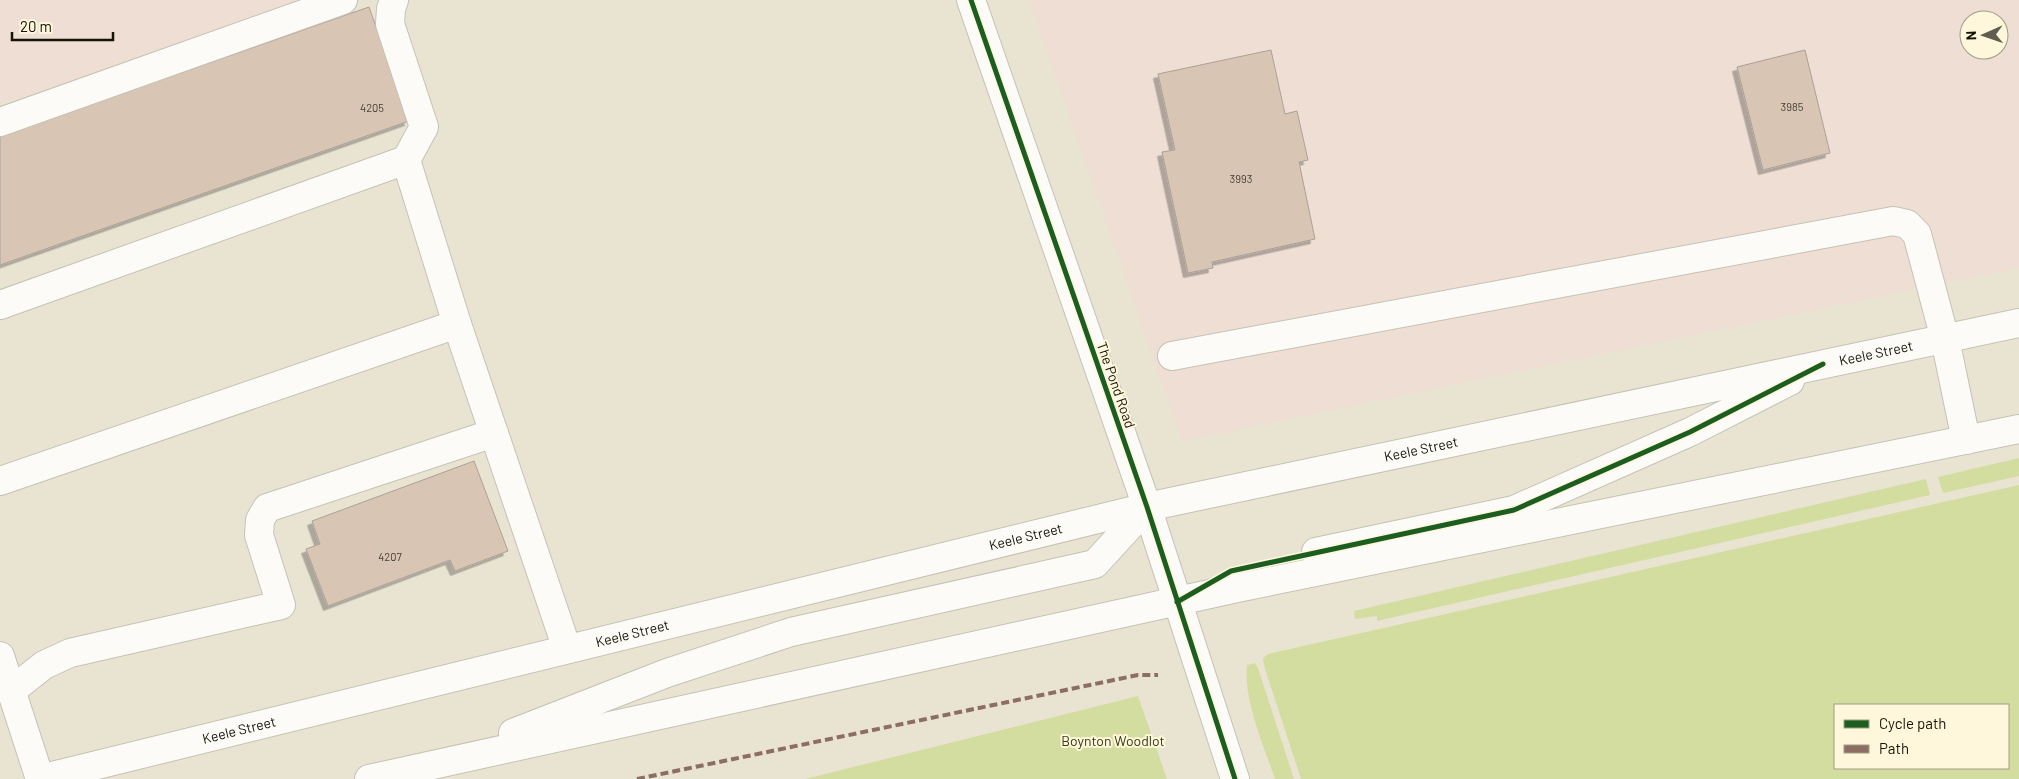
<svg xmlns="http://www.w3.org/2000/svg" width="2019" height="779" viewBox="0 0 2019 779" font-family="Barlow,sans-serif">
<defs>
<filter id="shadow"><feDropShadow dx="-4.5" dy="4.5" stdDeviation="0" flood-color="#0004"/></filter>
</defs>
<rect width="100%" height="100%" fill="#e9e4d2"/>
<g fill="#eeded4" fill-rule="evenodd">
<path d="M0 0H332L0 104Z"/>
<path d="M1029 0H2019V268L1182 441ZM1969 20H1999V50H1969Z"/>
</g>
<g fill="#d4dda0" fill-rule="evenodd">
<path d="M2019 458V476L1943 493 1938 477Z"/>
<path d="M1926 479 1930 495 1377 621V616L1355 619 1354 611Z"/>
<path d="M2019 485V779H1301L1265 669 1263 658 1268 654ZM2008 705V768H1835V705Z"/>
<path d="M1255 663 1258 668 1294 779H1275C1264 746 1243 699 1247 665Z"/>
<path d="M1138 696 1167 779H805Z"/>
</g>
<g fill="#d9c5b4" stroke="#aaa197" filter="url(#shadow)">
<path d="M369 7 409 121 0 265V136Z"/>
<path d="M1271 50 1285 114 1297 111 1308 160 1299 162 1315 239 1212 262 1213 268 1188 273 1162 152 1175 150 1158 74Z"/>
<path d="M1805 50 1830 153 1763 170 1737 67Z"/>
<path d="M474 461 508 551 455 571 450 560 328 606 306 549 320 544 312 521Z"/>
</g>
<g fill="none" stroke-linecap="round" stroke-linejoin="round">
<defs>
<g id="minor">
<path d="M394 0 391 9 390 24 424 127 406 160 457 324 567 649"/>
<path d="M971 0 1147 507 1235 779"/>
<path d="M0 122 343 0"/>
<path d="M0 305 406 160"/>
<path d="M1172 356 1893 221 1907 224 1917 234 1945 339 1966 440"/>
<path d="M0 481 457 324"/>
<path d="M0 656 40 779"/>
<path d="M11 691 44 665 70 653 281 605 259 535 260 520 267 508 494 433"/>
</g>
<g id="major">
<path d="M1316 552 1514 510 1690 432 1790 381"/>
<path d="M513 733 667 673 791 632 1095 564 1147 507"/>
<path id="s1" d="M40 779 1147 507 2019 323"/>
<path d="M369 779 1237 588 2019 429"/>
</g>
</defs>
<use href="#minor" stroke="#c6c2b4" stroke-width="30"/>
<use href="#major" stroke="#c6c2b4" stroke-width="30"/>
<use href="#minor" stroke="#fcfbf8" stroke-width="28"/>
<use href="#major" stroke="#fcfbf8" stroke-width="28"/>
<path stroke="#8d6e63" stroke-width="4" stroke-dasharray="8 4" stroke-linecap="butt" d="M637 779 1138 675H1158"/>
<defs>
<g id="cycleway">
<path d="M971 0 1147 507 1235 779"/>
<path d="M1177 602 1231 571 1514 510 1690 432 1823 364"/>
</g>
</defs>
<use href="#cycleway" stroke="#fff7dc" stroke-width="8"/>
<use href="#cycleway" stroke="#1b5e20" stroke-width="5"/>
</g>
<g text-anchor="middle" stroke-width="4" stroke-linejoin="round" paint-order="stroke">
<g font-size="11" fill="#474032">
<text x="1792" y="111">3985</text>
<text x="372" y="112">4205</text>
<text x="1241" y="183">3993</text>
<text x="390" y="561">4207</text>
</g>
<g font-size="14" fill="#161307" stroke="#fff7dc">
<text dy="5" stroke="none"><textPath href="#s1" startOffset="1885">Keele Street</textPath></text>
<text transform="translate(1116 385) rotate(71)" y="5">The Pond Road</text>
<text dy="5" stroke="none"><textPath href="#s1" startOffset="1420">Keele Street</textPath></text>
<text dy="5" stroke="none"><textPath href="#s1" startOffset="1015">Keele Street</textPath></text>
<text dy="5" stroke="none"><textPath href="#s1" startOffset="610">Keele Street</textPath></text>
<text dy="5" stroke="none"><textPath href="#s1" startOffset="205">Keele Street</textPath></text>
</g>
<g font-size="14" fill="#353c14" stroke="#fff7dc">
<text x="1113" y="746">Boynton Woodlot</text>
</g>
</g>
<rect x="1834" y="704" width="175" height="65" fill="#fff7dc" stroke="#a29c87"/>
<rect x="1844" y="720" width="25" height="8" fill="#1b5e20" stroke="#a29c87"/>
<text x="1879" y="729" font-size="15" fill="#161307">Cycle path</text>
<rect x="1844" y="745" width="25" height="8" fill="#8d6e63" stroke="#a29c87"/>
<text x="1879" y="754" font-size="15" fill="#161307">Path</text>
<g transform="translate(1984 35) rotate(268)"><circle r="24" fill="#fff7dc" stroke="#a29c87"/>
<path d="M0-4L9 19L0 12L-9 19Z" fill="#605c4e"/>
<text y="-8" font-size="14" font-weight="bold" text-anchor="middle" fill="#161307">N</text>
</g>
<path d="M12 32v8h101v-8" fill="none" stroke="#161307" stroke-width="2.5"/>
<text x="20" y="32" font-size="15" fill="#161307" stroke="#fff7dc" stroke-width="4" paint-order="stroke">20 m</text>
</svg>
